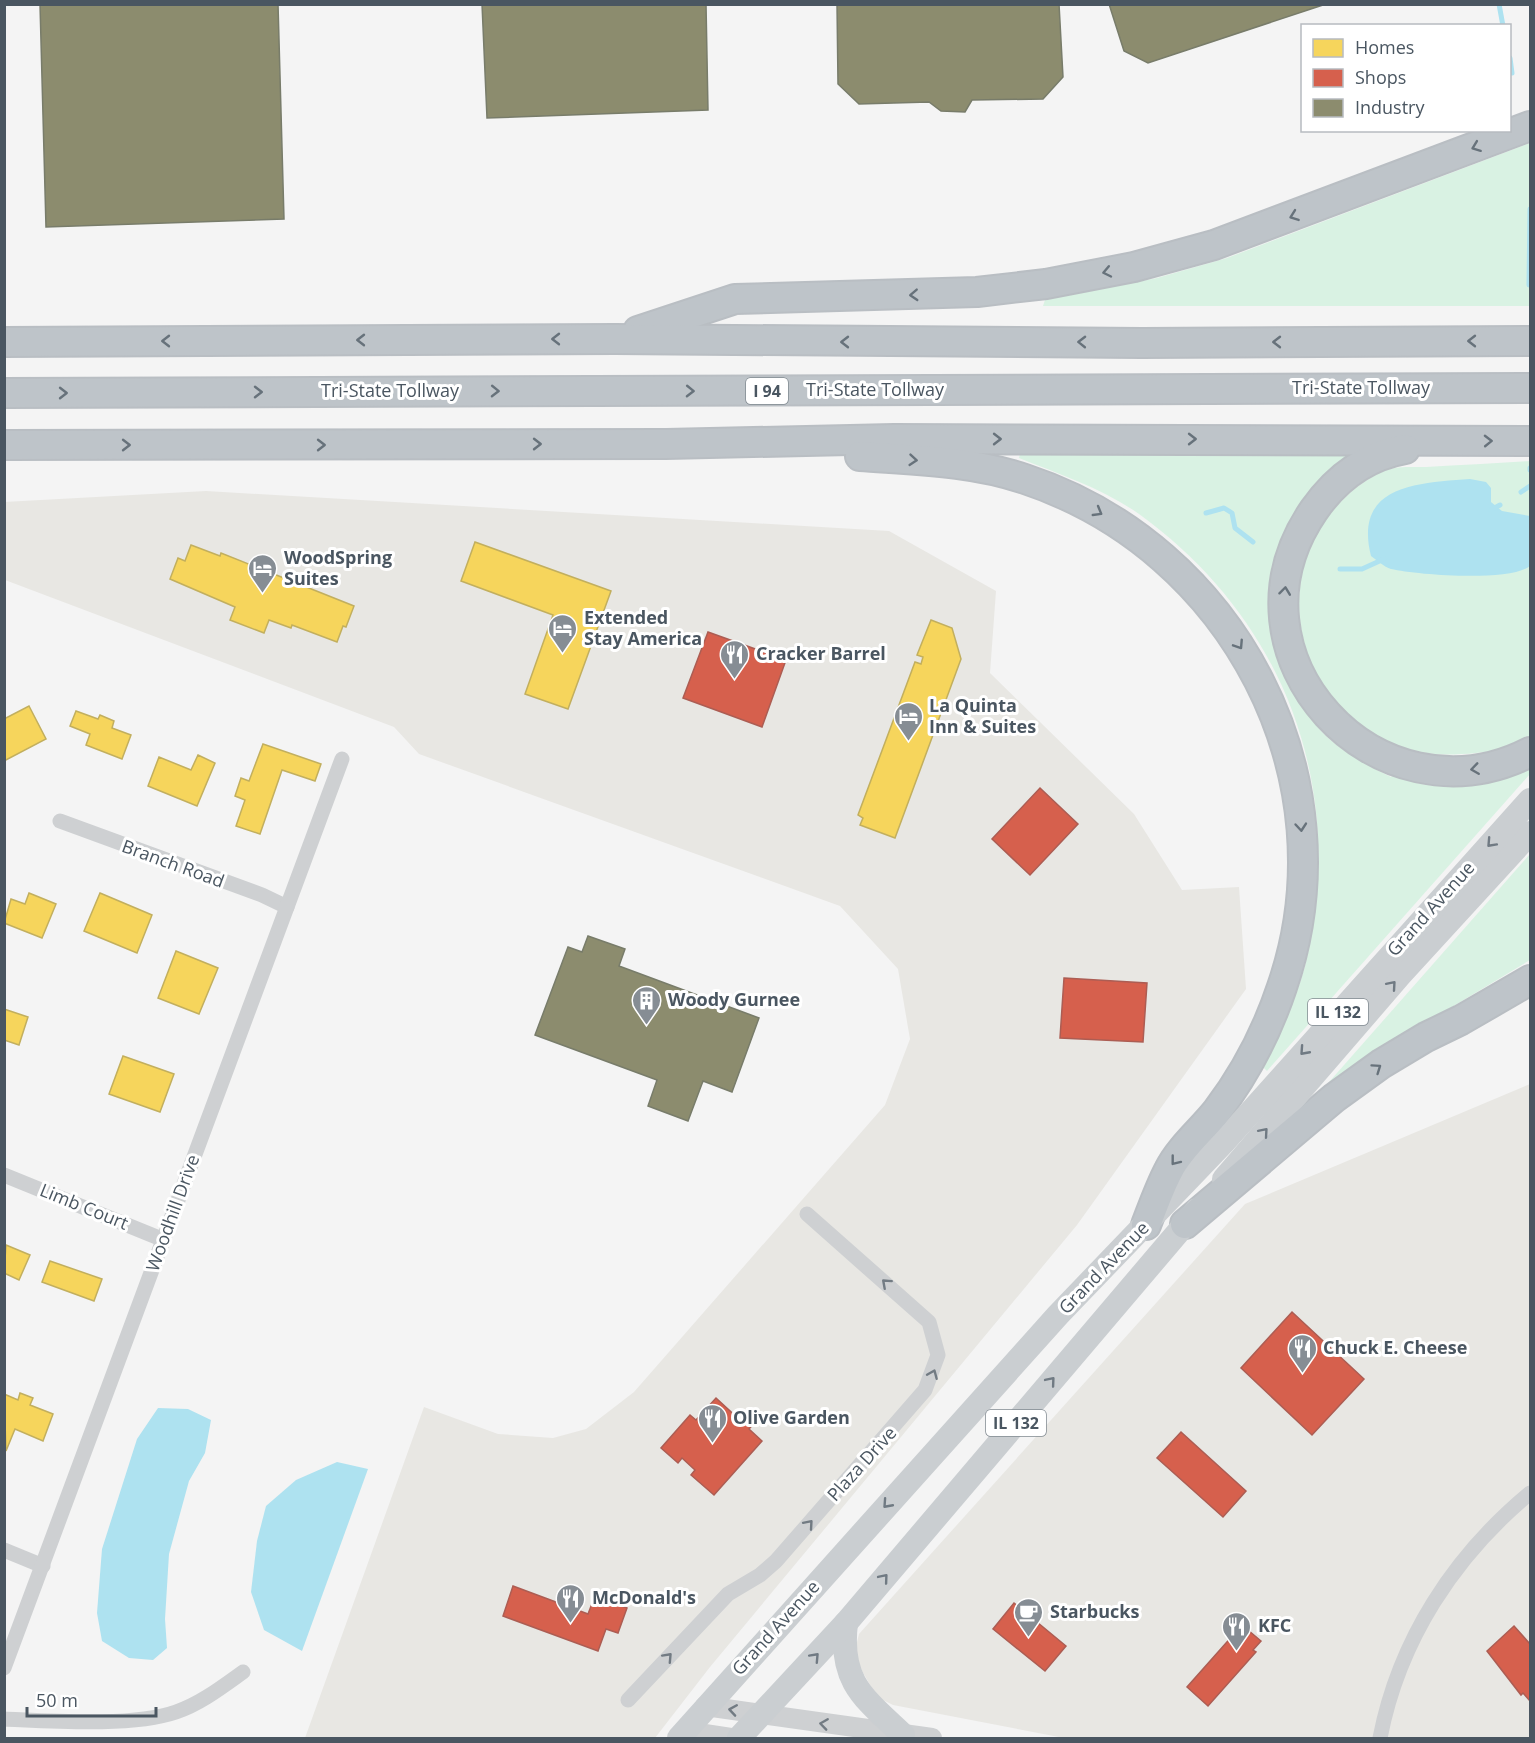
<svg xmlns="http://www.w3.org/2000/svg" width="1535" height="1743" viewBox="0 0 1535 1743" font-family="'Open Sans',sans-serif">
<rect width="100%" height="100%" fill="#f4f4f4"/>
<g fill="#e8e7e3">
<path d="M206 491 889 531 996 591 990 673 1134 814 1182 890 1239 887 1246 989 1077 1225 710 1667 655 1738H305L424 1407 498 1434 553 1438 586 1429 634 1392 885 1105 910 1039 898 969 840 906 419 754 394 727 5 580 4 502Z"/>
<path d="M1530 1084V1738H1064L893 1705 877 1697 857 1662 856 1646 859 1634 1245 1204Z"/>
</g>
<g fill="#d9f2e3">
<path d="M1530 143V306H1043L1045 300 1157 278 1227 258Z"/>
<path d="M1020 454H1351C1286 509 1256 571 1280 656 1288 684 1304 714 1325 735 1344 753 1367 765 1391 777L1394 774C1435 797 1491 783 1530 764V774L1267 1071 1262 1066C1278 1034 1296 1001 1305 966 1348 790 1286 620 1139 514 1104 489 1059 474 1019 458Z"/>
<path d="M1530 461V736C1512 749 1484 753 1461 754 1338 764 1255 626 1324 522 1340 500 1360 481 1386 470 1397 466 1414 467 1426 467 1461 465 1496 463 1530 461Z"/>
<path d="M1530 854V960L1442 1013 1322 1090Z"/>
</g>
<g fill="#aee2f0">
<path d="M1470 479 1486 482 1491 488V502L1502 511 1530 516V566C1511 582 1417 575 1391 569 1384 567 1377 560 1371 556 1353 484 1419 483 1470 479Z"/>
<path d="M158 1408 188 1409 211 1420 205 1453 189 1481 169 1554 165 1619 167 1648 153 1660 129 1658 102 1641 97 1613 102 1549 137 1439Z"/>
<path d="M337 1462 368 1469 302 1651 264 1630 251 1592 257 1541 266 1506 296 1480Z"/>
</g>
<g fill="#f6d55c" stroke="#c2af5e" stroke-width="1.5">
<path d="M475 542 611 591 568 709 525 694 553 615 461 581Z"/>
<path d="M191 545 220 556 221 553 354 606 346 627 343 626 337 642 292 625 291 628 269 620 264 633 230 620 235 607 170 579 178 558 185 561Z"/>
<path d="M931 620 952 628 961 659 895 838 860 825 863 818 858 815 915 662 921 664 923 657 917 655Z"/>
<path d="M29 706 46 739 4 761V719Z"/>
<path d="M76 711 98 719 100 715 114 721 112 728 131 735 122 759 86 745 90 734 70 726Z"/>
<path d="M263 744 321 764 315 781 282 770 260 834 236 826 245 800 235 796 241 778 249 781Z"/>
<path d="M198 755 215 763 197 806 148 786 159 757 191 770Z"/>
<path d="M29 893 56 904 42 938 4 923 11 899 25 904Z"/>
<path d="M100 893 152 915 137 953 84 931Z"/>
<path d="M176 951 218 968 199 1014 158 998Z"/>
<path d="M4 1009 28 1017 19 1045 4 1040Z"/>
<path d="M123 1056 174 1074 160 1112 109 1094Z"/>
<path d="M6 1245 30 1255 19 1280 4 1273Z"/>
<path d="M50 1261 102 1279 94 1301 42 1282Z"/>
<path d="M20 1393 33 1398 30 1405 53 1414 43 1441 15 1429 6 1451 4 1394 18 1400Z"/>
</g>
<g fill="#d6604d" stroke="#ac5d53" stroke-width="1.5">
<path d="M708 632 786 660 762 727 683 698Z"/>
<path d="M1040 788 1078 824 1030 875 992 839Z"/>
<path d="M1064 978 1147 983 1143 1042 1060 1038Z"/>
<path d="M1292 1312 1364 1379 1312 1435 1241 1368Z"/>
<path d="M716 1398 741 1421 747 1415 755 1422 749 1429 762 1441 714 1495 691 1475 695 1470 682 1458 678 1463 661 1448 690 1415 696 1420Z"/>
<path d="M1181 1432 1246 1491 1223 1517 1157 1458Z"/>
<path d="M513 1586 588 1614 595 1596 627 1608 618 1633 606 1629 598 1651 503 1616Z"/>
<path d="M1014 1603 1066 1646 1045 1671 993 1629Z"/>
<path d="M1242 1625 1261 1641 1253 1650 1256 1652 1208 1706 1187 1687Z"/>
<path d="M1514 1626 1530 1644V1701L1523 1693 1521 1695 1487 1651Z"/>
</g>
<g fill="#8c8c6e" stroke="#787c6a" stroke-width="1.5">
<path d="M40 4H278L284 219 46 227Z"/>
<path d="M482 4H706L708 110 487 118Z"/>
<path d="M837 4H1059L1063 77 1043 99 972 100 965 112 941 111 929 102 859 104 838 84Z"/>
<path d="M1109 4H1326L1148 63 1124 51Z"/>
<path d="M588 936 625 949 619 966 759 1018 732 1092 703 1081 688 1121 648 1106 657 1080 535 1035 568 947 582 952Z"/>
</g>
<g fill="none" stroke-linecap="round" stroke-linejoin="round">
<g stroke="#aee2f0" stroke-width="5">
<path d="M1499 4 1503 26"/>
<path d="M1510 58 1512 73"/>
<path d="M1529 285 1530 209"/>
<path d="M1530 468V470"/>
<path d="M1521 492 1530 486"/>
<path d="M1491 510 1500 505"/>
<path d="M1206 513 1224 508 1232 513 1235 528 1253 542"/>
<path d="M1340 569H1362L1384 559"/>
</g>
<defs>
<g id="motorway">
<path d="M638 331 735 299 977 292 1046 284 1134 267 1214 245 1530 126"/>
<path d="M4 342 615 339 1142 343 1530 341"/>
<path d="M4 393 1530 388"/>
<path d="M4 445 666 444 894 439 1530 441"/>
<path d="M1405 449C1366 456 1337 477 1314 510 1214 655 1378 830 1530 752"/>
<path d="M860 456C914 460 973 461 1025 479 1234 548 1354 778 1282 987 1267 1032 1245 1074 1217 1111 1202 1130 1180 1148 1169 1170 1160 1187 1153 1207 1146 1225"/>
<path d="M1185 1224 1334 1098 1381 1064 1426 1037 1461 1020 1530 980"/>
</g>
</defs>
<use href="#motorway" stroke="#b9bec3" stroke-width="32"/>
<g stroke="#ced0d2" stroke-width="15">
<path d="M60 821 262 895 287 907"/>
<path d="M4 1175 164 1240"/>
<path d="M4 1550 43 1566"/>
<path d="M4 1668 342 759"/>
<path d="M628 1700 728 1594 760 1575 776 1561 925 1390 938 1355 929 1322 807 1214"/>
<path d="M4 1719C51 1721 133 1727 176 1712 200 1704 222 1687 243 1672"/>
<path d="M1380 1738C1399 1640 1454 1556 1530 1493"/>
</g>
<g stroke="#ced0d2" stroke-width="20">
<path d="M705 1706 932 1738"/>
<path d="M685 1731 731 1738"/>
</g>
<g stroke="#caced1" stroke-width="24">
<path d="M1224 1179 1400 975 1530 833"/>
<path d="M846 1623C839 1682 864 1698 903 1735"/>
<path d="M679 1738 1058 1315 1223 1143 1530 800"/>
<path d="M739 1738 846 1623 1197 1210"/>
</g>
<use href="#motorway" stroke="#bec4c9" stroke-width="28"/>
</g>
<defs><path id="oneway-chevron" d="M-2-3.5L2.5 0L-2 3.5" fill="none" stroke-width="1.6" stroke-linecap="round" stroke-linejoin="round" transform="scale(1.5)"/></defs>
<g stroke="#67727b">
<use href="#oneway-chevron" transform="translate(1476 147) rotate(159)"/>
<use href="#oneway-chevron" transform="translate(1294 216) rotate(160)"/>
<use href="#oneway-chevron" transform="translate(1107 272) rotate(168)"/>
<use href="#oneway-chevron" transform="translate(914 295) rotate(177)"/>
<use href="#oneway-chevron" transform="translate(556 339) rotate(180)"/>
<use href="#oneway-chevron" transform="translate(361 340) rotate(180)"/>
<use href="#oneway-chevron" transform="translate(166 341) rotate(180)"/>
<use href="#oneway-chevron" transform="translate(1472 341) rotate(180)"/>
<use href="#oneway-chevron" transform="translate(845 342) rotate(180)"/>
<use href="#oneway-chevron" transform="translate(1082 342) rotate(-179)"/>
<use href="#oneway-chevron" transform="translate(1277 342) rotate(180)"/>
<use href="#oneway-chevron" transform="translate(495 391) rotate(1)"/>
<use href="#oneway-chevron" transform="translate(690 391) rotate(1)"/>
<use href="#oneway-chevron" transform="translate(258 392)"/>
<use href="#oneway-chevron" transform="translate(63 393)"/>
<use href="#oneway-chevron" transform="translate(997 439)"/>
<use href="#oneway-chevron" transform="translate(1192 439)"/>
<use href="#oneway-chevron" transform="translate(1488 441) rotate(-1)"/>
<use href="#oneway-chevron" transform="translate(537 444)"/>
<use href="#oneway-chevron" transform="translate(126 445)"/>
<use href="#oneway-chevron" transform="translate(321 445)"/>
<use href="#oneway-chevron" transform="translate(913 460) rotate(5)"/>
<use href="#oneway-chevron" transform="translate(1098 512) rotate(30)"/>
<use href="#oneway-chevron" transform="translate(1285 591) rotate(-83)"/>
<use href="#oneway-chevron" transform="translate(1239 645) rotate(57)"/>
<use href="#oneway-chevron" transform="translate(1475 769) rotate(172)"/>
<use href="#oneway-chevron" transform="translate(1301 827) rotate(85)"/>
<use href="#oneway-chevron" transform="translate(1377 1068) rotate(-35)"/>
<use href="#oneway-chevron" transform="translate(1175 1161) rotate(128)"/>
</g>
<g stroke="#707a83">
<use href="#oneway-chevron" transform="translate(1491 843) rotate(133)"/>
<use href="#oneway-chevron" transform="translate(1392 985) rotate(-49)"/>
<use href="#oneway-chevron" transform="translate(1304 1051) rotate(132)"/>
<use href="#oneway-chevron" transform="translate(1264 1132) rotate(-49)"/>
<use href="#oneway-chevron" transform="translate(1051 1381) rotate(-50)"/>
<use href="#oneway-chevron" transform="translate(887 1504) rotate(132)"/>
<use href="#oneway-chevron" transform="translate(884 1578) rotate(-50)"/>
<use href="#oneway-chevron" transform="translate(815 1657) rotate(-47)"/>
</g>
<g stroke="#727b83">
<use href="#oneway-chevron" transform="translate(886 1283) rotate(-138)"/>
<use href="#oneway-chevron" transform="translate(933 1374) rotate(-67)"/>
<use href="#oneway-chevron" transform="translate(809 1524) rotate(-49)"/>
<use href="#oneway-chevron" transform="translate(668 1657) rotate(-47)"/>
<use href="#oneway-chevron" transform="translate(733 1710) rotate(-171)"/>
<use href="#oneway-chevron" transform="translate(824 1724) rotate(-172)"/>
</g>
<defs>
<symbol id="hotel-pin" viewBox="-11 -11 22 30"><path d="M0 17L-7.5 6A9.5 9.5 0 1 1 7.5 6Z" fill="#868d94" stroke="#fff"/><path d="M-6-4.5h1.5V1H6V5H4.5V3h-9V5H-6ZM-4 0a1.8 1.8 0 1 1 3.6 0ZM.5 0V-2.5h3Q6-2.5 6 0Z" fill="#fff"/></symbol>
<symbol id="restaurant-pin" viewBox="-11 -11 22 30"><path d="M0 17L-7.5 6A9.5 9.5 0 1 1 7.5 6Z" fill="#868d94" stroke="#fff"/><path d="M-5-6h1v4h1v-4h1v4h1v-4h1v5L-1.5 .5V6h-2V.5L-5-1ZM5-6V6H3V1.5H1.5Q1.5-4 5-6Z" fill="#fff"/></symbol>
<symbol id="building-pin" viewBox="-11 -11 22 30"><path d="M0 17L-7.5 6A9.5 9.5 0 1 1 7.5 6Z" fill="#868d94" stroke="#fff"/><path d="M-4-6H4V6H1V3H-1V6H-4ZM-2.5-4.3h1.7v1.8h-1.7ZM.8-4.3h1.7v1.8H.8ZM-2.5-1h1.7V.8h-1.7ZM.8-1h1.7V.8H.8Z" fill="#fff"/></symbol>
<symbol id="cafe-pin" viewBox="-11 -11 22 30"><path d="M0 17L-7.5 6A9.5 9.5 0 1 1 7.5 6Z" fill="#868d94" stroke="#fff"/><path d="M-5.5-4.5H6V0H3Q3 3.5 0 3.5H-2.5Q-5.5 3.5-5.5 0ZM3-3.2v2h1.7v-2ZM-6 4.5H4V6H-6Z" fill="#fff"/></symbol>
</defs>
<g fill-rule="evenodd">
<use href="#hotel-pin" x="246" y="552" width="33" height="45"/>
<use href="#hotel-pin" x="546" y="612" width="33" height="45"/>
<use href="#restaurant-pin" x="718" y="638" width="33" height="45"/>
<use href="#hotel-pin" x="892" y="700" width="33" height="45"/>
<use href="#building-pin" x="630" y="984" width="33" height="45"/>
<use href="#restaurant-pin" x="1286" y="1332" width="33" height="45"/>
<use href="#restaurant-pin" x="696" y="1402" width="33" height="45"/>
<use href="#restaurant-pin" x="554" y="1582" width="33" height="45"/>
<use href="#cafe-pin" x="1012" y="1596" width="33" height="45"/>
<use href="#restaurant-pin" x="1220" y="1610" width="33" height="45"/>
</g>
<g text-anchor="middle" stroke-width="6" stroke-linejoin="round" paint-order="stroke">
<g fill="#fff" stroke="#808990" stroke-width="1.5">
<rect x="746" y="378" width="42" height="26" rx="4.5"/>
<rect x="1308" y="999" width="60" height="26" rx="4.5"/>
<rect x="986" y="1410" width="60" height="26" rx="4.5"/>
</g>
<g font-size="16" font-weight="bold" fill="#4a5661">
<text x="767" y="397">I 94</text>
<text x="1338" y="1018">IL 132</text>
<text x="1016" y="1429">IL 132</text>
</g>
<g font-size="18" fill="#4a5661" stroke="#fff">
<text x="1361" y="394">Tri-State Tollway</text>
<text x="875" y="396">Tri-State Tollway</text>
<text x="390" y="397">Tri-State Tollway</text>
<text transform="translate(173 864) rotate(20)" y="6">Branch Road</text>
<text transform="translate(1431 909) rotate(-48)" y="6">Grand Avenue</text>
<text transform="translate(84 1207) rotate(22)" y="6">Limb Court</text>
<text transform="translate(173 1213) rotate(-70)" y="6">Woodhill Drive</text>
<text transform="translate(1104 1268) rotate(-46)" y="6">Grand Avenue</text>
<text transform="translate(862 1464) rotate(-48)" y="6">Plaza Drive</text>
<text transform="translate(776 1628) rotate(-48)" y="6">Grand Avenue</text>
</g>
<g font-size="18" font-weight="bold" fill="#4a5661" stroke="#fff" text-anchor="start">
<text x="284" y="564">WoodSpring<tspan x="284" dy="21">Suites</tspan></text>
<text x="584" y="624">Extended<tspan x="584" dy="21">Stay America</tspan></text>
<text x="756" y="660">Cracker Barrel</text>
<text x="929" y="712">La Quinta<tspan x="929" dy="21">Inn &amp; Suites</tspan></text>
<text x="668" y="1006">Woody Gurnee</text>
<text x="1323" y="1354">Chuck E. Cheese</text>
<text x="733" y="1424">Olive Garden</text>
<text x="592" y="1604">McDonald's</text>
<text x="1050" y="1618">Starbucks</text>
<text x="1258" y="1632">KFC</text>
</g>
</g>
<rect width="1535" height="1743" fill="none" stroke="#4a5661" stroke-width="12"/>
<rect x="1301" y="24" width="210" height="108" fill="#ffffff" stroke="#b7bbc0" stroke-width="1.5"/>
<rect x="1313" y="39" width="30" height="18" fill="#f6d55c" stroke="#b7bbc0" stroke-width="1.5"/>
<text x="1355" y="54" font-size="18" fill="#4a5661">Homes</text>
<rect x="1313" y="69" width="30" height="18" fill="#d6604d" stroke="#b7bbc0" stroke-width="1.5"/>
<text x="1355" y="84" font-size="18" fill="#4a5661">Shops</text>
<rect x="1313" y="99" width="30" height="18" fill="#8c8c6e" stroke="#b7bbc0" stroke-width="1.5"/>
<text x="1355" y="114" font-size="18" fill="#4a5661">Industry</text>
<path d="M27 1707v9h129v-9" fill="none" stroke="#4a5661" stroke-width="3"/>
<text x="36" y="1707" font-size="18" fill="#4a5661" stroke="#ffffff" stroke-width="4.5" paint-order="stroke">50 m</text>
</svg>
